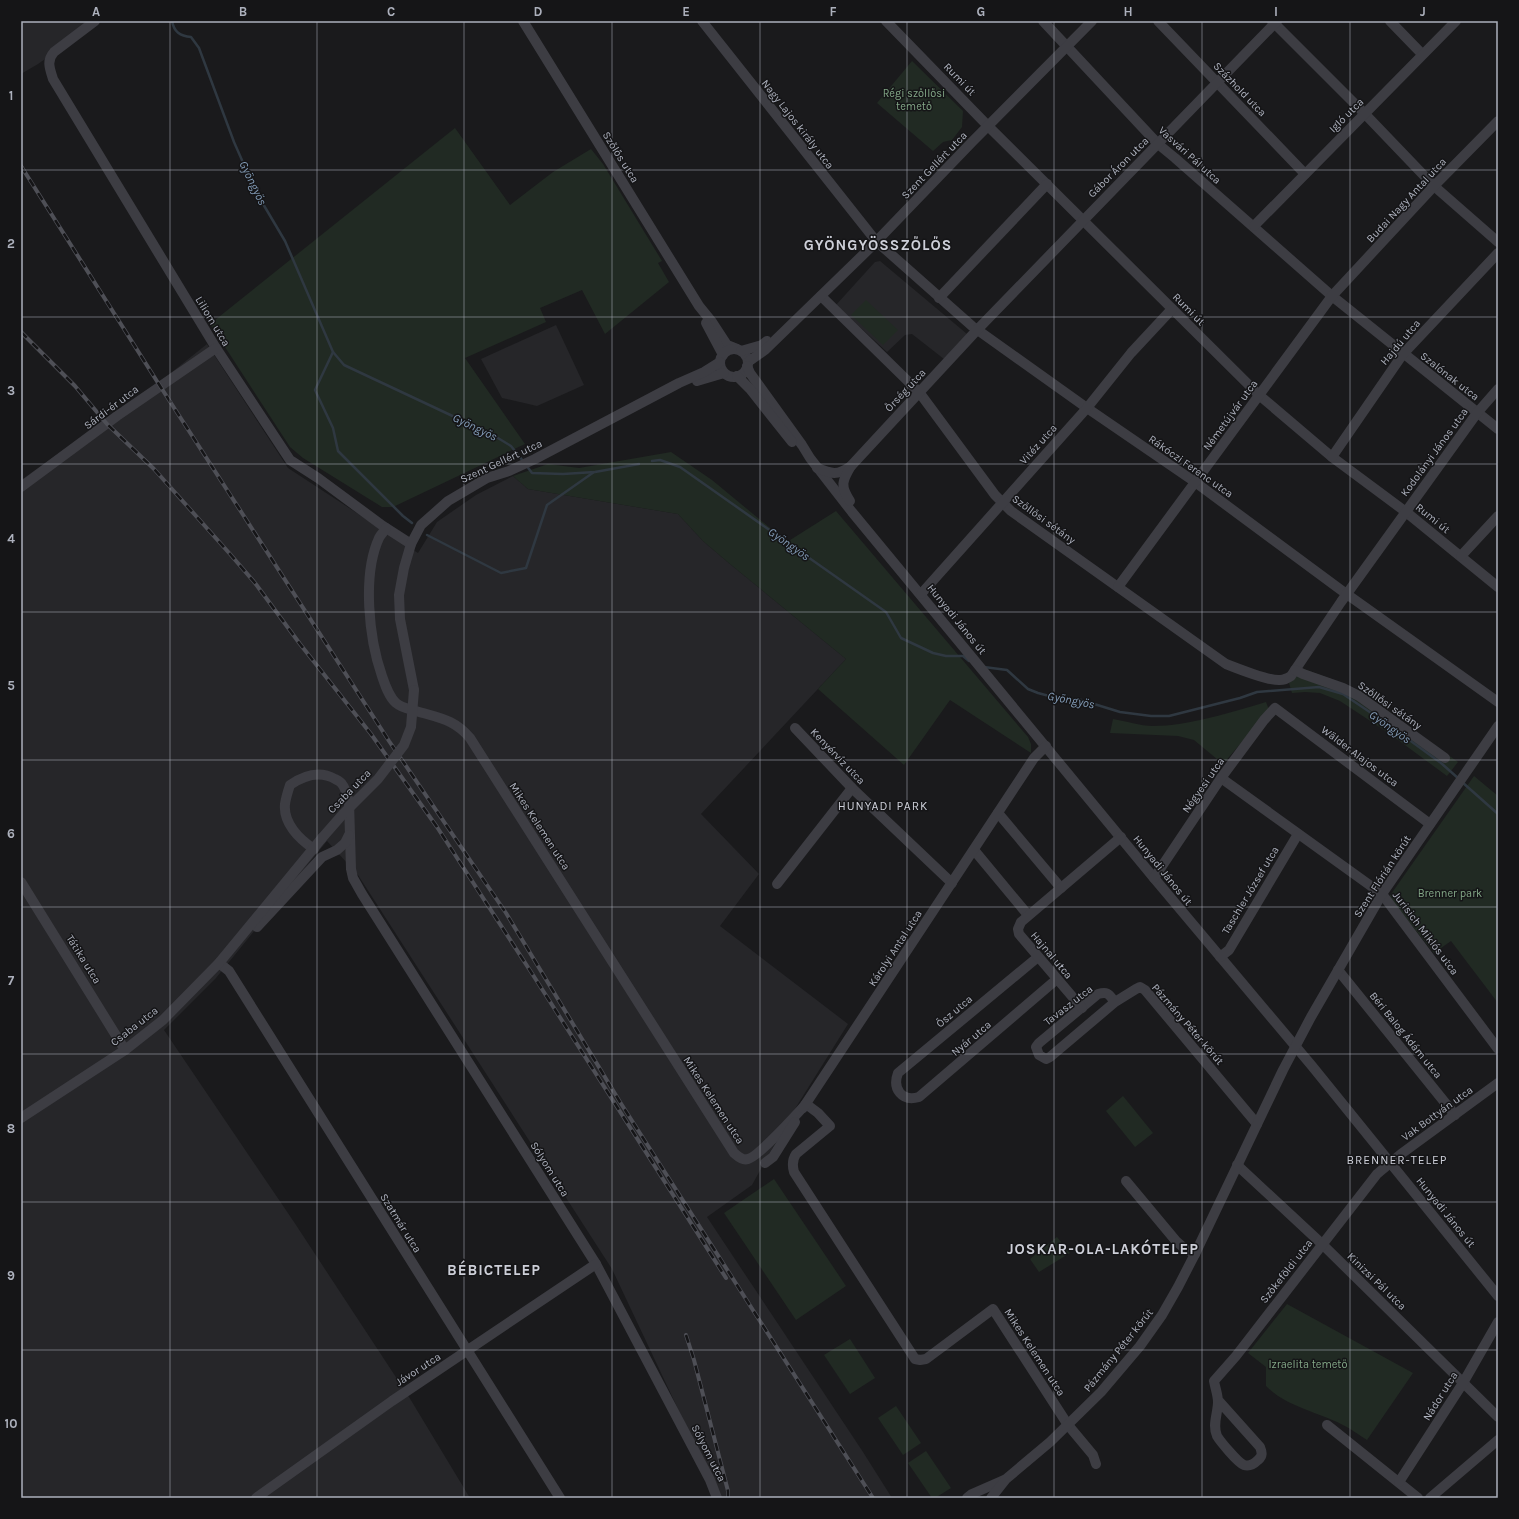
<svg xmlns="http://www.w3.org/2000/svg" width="1519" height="1519" viewBox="0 0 1519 1519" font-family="Karla,sans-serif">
<rect width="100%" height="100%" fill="#1a1a1c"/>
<g fill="#262629">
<path d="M21 21H98L38 64 21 74Z"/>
<path d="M880 261 967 334 944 359 912 334 905 335 887 352 836 305 875 262Z"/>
<path d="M556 325 584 385 537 406 502 398 481 359Z"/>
<path d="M207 344 288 468 418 553 437 522 476 495 513 476 528 489 678 514 703 541 730 564 846 659 701 814 759 874 720 926 848 1024 788 1120 752 1185 707 1217 863 1452 892 1498H720L612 1269 358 875 327 841 216 978 164 1030 294 1222 409 1397 470 1498H21V480L157 384Z"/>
</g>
<g fill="#212a23">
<path d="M912 61 963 111 962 127 952 140 943 142 933 151 877 103Z"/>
<path d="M455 128 510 205 553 172 591 149 603 164 662 261 658 263 669 282 605 334 582 290 540 308 546 322 465 358 525 444 393 507H382L303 458 290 447 210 324Z"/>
<path d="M866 300 898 330 883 345 851 315Z"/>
<path d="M671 452 712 480 787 542 836 511 1028 737 1031 744V753L950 700 904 765 818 689 846 659 730 564 703 541 678 514 528 489 513 476 548 464 579 468Z"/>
<path d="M1304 669 1337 681 1358 690 1458 762 1447 776 1390 734 1340 701 1320 693 1305 692 1292 693 1289 683Z"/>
<path d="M1266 702 1269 710 1223 764 1194 740 1178 736 1110 733 1113 719C1126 721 1140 726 1153 726 1188 726 1232 712 1266 702Z"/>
<path d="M1474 776 1498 796V1003L1451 941 1434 953 1389 897Z"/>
<path d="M1123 1096 1153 1133 1135 1147 1106 1111Z"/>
<path d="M774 1179 846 1286 796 1320 724 1213Z"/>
<path d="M1057 1237 1070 1253 1039 1272 1030 1259Z"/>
<path d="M1287 1304 1413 1373 1367 1440C1359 1435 1350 1428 1341 1424 1317 1412 1285 1406 1266 1386V1367L1248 1353Z"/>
<path d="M850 1339 875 1378 850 1394 824 1355Z"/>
<path d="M896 1406 921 1443 903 1455 878 1418Z"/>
<path d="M926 1451 951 1488 935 1498H932L908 1463Z"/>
</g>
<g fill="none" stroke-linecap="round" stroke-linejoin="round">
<g stroke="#2f3841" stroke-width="2.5">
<path d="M172 21C174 32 180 36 191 37L199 48 234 142 256 192 285 241 333 352 344 365 493 435 511 446 523 461"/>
<path d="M333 352 315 390 333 428 338 451 403 516 412 523"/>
<path d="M652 461 660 460 680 467 886 612 901 638 933 653 946 656H963L969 661"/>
<path d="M526 465 532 473 563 474 595 472 639 464"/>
<path d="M427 535 501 573 526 568 547 505 594 472"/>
<path d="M984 667 1007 670 1028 689 1038 693 1064 700 1078 699 1120 712 1151 716H1169L1240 698 1257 692 1319 687 1343 694 1386 723 1441 763 1459 779"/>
<path d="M1462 782 1498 814"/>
</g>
<g stroke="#3d3d43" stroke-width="10">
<path d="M95 21 54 52C46 61 50 69 53 79L216 348 290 460 318 478 383 526 411 544"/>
<path d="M523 21 699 306 712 322 727 345 737 349"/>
<path d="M702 21 876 241 972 326 1087 408 1195 482 1341 590 1498 702"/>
<path d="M886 21 988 126 1259 395 1332 457 1406 512 1498 587"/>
<path d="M1043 21 1158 144 1175 158 1332 296 1498 429"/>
<path d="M1158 21 1305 174"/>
<path d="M1272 21 1365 114 1434 186 1498 242"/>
<path d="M1390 21 1422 54"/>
<path d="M1254 226 1456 21"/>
<path d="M821 296 919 392 995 495 1011 511 1226 664C1236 668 1270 681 1280 680 1285 680 1288 678 1291 676L1341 602 1477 413 1498 389"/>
<path d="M939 298 1047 184"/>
<path d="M706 323 723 355"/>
<circle cx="734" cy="363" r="14"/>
<path d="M741 351 762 345 767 341"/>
<path d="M748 362 765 350 870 248 972 142 1092 21"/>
<path d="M747 366 750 373 802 445 810 458 852 512 1154 878 1312 1066 1498 1296"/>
<path d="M737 376 750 389 792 442"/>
<path d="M697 381 724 373"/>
<path d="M1332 457 1403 354 1498 253"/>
<path d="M817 468C832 474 837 476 851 466L977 330 1277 21"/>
<path d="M21 487 117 416 216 348"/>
<path d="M850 501C840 486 842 481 851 466"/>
<path d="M386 528C384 532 381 534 379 538 362 575 369 639 382 676 385 685 389 697 396 703 402 708 410 709 416 711 439 718 454 719 470 738L734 1153C738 1156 742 1161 748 1159 758 1157 797 1114 806 1104"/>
<path d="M1461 556 1498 516"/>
<path d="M1118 587 1332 296 1434 186 1498 121"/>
<path d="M921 594 1087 408 1131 353 1172 309"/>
<path d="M1295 670 1303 674 1343 688 1359 696 1445 758"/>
<path d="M414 690 400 619 399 595 404 568 411 544 421 525 448 501 487 478 509 471 535 459 679 383 704 372 720 362"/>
<path d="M795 728 852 788 952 883"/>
<path d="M1221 778 1382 894 1498 1049"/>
<path d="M998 813 1061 888"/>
<path d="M314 849C299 839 283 823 285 804 286 797 288 791 290 785 303 776 319 770 335 779 337 780 341 782 342 784 346 789 347 796 349 802L351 869 353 878 362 894 596 1264 710 1480 717 1498"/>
<path d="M974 850 1028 915"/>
<path d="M1154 878 1221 778 1264 720 1275 708 1430 824"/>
<path d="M21 882 125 1050"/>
<path d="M777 884 852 788"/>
<path d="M257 927 322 857 337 850 345 843 349 835"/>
<path d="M1038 957 898 1073C892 1089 902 1102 919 1097L1057 979"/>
<path d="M1220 957 1229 950 1298 834"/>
<path d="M219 963 229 971 560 1498"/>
<path d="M1338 970 1455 1115"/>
<path d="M1115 1002C1109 995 1109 991 1098 994L1039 1043 1036 1047 1039 1055 1046 1059 1050 1057 1115 1002 1136 989 1140 987 1145 990 1257 1124"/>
<path d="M1082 1008 1019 934 1018 929 1021 922 1121 837"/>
<path d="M806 1104 818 1113 830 1126 796 1154C792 1160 792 1165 794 1172L915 1359 920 1360 926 1359 993 1309 1068 1425 1093 1455 1096 1464"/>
<path d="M803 1108 1034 758 1046 746"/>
<path d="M21 1118 125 1050 163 1020 219 963 322 838"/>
<path d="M765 1163 773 1157 795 1122"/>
<path d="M1237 1165 1322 1244 1498 1417"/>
<path d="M1126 1181 1176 1241 1184 1248 1195 1254"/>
<path d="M1218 1400 1260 1447C1262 1452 1263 1456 1258 1460 1254 1464 1250 1467 1244 1465 1238 1463 1220 1441 1217 1436 1212 1425 1218 1413 1218 1402 1218 1395 1215 1387 1214 1381L1236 1356 1377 1174 1401 1154 1498 1083"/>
<path d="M1327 1425 1418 1498"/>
<path d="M1399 1482 1463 1383 1498 1322"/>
<path d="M256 1498 392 1401 596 1264"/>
<path d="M967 1498 972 1494 1004 1480"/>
<path d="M991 1498 1006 1479 1050 1442 1101 1392 1140 1346 1162 1315 1178 1287 1195 1254 1283 1070 1311 1017 1382 894 1498 726"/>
<path d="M1430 1498 1498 1440"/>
</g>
<defs>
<g id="rail">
<path d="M21 166 160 386 389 741 506 913 620 1102 873 1498"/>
<path d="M21 332 75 386 107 424 154 469 230 554 255 583 300 644 371 734 437 827 533 975 726 1278"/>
<path d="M686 1335 694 1360 728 1491V1498"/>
</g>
</defs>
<use href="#rail" stroke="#4e4f56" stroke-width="4"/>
<use href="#rail" stroke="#151517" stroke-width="2.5" stroke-dasharray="8" stroke-linecap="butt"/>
<path stroke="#3d3d43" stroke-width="10" d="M322 838 343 814 378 779 404 745 411 727 414 690"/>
</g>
<path fill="none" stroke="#acb0bc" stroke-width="1" stroke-opacity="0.55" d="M170 21V1498M317 21V1498M464 21V1498M612 21V1498M760 21V1498M907 21V1498M1054 21V1498M1202 21V1498M1350 21V1498M21 170H1498M21 317H1498M21 464H1498M21 612H1498M21 760H1498M21 907H1498M21 1054H1498M21 1202H1498M21 1350H1498"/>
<g text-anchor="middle" stroke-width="3" stroke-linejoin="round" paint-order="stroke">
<g font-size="11" fill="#acb0bc" stroke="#151517">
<text transform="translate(960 79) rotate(46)" y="4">Rumi út</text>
<text transform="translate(1240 89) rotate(46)" y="4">Százhold utca</text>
<text transform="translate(1346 115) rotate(-45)" y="4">Igló utca</text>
<text transform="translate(798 124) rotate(52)" y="4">Nagy Lajos király utca</text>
<text transform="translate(1190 155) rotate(42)" y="4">Vasvári Pál utca</text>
<text transform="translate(621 157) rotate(58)" y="4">Szőlős utca</text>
<text transform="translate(934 165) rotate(-46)" y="4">Szent Gellért utca</text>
<text transform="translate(1118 167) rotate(-45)" y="4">Gábor Áron utca</text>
<text transform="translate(1406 200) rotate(-47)" y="4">Budai Nagy Antal utca</text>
<text transform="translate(1189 309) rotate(45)" y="4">Rumi út</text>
<text transform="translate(213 321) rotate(59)" y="4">Liliom utca</text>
<text transform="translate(1400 342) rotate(-50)" y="4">Hajdú utca</text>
<text transform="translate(1450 376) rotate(38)" y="4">Szalónak utca</text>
<text transform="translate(905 390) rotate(-47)" y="4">Őrség utca</text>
<text transform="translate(111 407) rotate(-37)" y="4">Sárdi-ér utca</text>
<text transform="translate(1230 415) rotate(-54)" y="4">Németújvár utca</text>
<text transform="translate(1038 444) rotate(-48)" y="4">Vitéz utca</text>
<text transform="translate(1434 452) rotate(-54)" y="4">Kodolányi János utca</text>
<text transform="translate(501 461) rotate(-25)" y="4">Szent Gellért utca</text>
<text transform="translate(1191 466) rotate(35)" y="4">Rákóczi Ferenc utca</text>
<text transform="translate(1433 518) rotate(39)" y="4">Rumi út</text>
<text transform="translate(1044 519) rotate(36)" y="4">Szőllősi sétány</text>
<text transform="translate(957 619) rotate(51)" y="4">Hunyadi János út</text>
<text transform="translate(1390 705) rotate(35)" y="4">Szőllősi sétány</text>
<text transform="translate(838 756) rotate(46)" y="4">Kenyérvíz utca</text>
<text transform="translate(1360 756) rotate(37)" y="4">Wälder Alajos utca</text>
<text transform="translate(1203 785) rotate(-55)" y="4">Négyesi utca</text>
<text transform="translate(349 791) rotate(-46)" y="4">Csaba utca</text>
<text transform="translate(540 826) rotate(57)" y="4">Mikes Kelemen utca</text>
<text transform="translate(1163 870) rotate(51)" y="4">Hunyadi János út</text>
<text transform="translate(1382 876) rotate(-57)" y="4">Szent Flórián körút</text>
<text transform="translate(1250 890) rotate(-59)" y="4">Taschler József utca</text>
<text transform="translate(1426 933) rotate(53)" y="4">Jurisich Miklós utca</text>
<text transform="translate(895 948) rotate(-57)" y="4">Károlyi Antal utca</text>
<text transform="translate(1052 955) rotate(50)" y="4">Hajnal utca</text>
<text transform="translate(84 959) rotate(58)" y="4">Tátika utca</text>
<text transform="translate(1068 1005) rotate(-38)" y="4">Tavasz utca</text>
<text transform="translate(954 1011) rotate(-40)" y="4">Ősz utca</text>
<text transform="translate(1188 1024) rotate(49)" y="4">Pázmány Péter körút</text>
<text transform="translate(134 1026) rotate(-38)" y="4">Csaba utca</text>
<text transform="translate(1406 1035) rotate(51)" y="4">Béri Balog Ádám utca</text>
<text transform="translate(971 1038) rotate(-40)" y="4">Nyár utca</text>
<text transform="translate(714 1100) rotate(57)" y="4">Mikes Kelemen utca</text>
<text transform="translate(1437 1113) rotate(-36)" y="4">Vak Bottyán utca</text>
<text transform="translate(550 1169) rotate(58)" y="4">Sólyom utca</text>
<text transform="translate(1446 1212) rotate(51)" y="4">Hunyadi János út</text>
<text transform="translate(401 1223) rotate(58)" y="4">Szatmár utca</text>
<text transform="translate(1286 1271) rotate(-52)" y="4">Szőkeföldi utca</text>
<text transform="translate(1377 1281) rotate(44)" y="4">Kinizsi Pál utca</text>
<text transform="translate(1118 1350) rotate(-51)" y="4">Pázmány Péter körút</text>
<text transform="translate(1035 1352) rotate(57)" y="4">Mikes Kelemen utca</text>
<text transform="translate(418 1369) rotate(-33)" y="4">Jávor utca</text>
<text transform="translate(1440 1396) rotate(-58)" y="4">Nádor utca</text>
<text transform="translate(709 1453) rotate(63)" y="4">Sólyom utca</text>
</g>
<g font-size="11" fill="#83a787" stroke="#151517">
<text x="914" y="97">Régi szőllősi<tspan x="914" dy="13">temető</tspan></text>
<text x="1450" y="897">Brenner park</text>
<text x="1308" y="1368">Izraelita temető</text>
</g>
<g font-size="12" font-style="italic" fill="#839cb7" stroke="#151517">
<text transform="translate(253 183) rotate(64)" y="4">Gyöngyös</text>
<text transform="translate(475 427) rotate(26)" y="4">Gyöngyös</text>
<text transform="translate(789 544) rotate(35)" y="4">Gyöngyös</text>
<text transform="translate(1071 700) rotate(11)" y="4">Gyöngyös</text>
<text transform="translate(1390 727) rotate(35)" y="4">Gyöngyös</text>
</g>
<g font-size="12" letter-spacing="1" fill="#cdcfd8" stroke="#151517">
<text x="883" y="810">HUNYADI PARK</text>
<text x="1397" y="1164">BRENNER-TELEP</text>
</g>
<g font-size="15" font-weight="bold" letter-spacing="1" fill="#cdcfd8" stroke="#151517">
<text x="878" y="250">GYÖNGYÖSSZŐLŐS</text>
<text x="1103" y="1254">JOSKAR-OLA-LAKÓTELEP</text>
<text x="494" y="1275">BÉBICTELEP</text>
</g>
</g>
<rect width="1519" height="1519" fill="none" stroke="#151517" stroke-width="44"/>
<rect x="22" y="22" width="1475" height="1475" fill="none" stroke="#acb0bc" stroke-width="1.5"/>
<g font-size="13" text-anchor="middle" font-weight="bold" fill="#acb0bc">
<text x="96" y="16">A</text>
<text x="243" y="16">B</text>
<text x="391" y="16">C</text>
<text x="538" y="16">D</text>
<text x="686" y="16">E</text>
<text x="833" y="16">F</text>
<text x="981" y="16">G</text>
<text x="1128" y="16">H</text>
<text x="1276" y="16">I</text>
<text x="1423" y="16">J</text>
<text x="11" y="100">1</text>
<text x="11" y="248">2</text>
<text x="11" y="395">3</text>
<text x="11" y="543">4</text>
<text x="11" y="690">5</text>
<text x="11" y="838">6</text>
<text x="11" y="985">7</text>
<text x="11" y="1133">8</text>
<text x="11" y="1280">9</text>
<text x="11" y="1428">10</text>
</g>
</svg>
